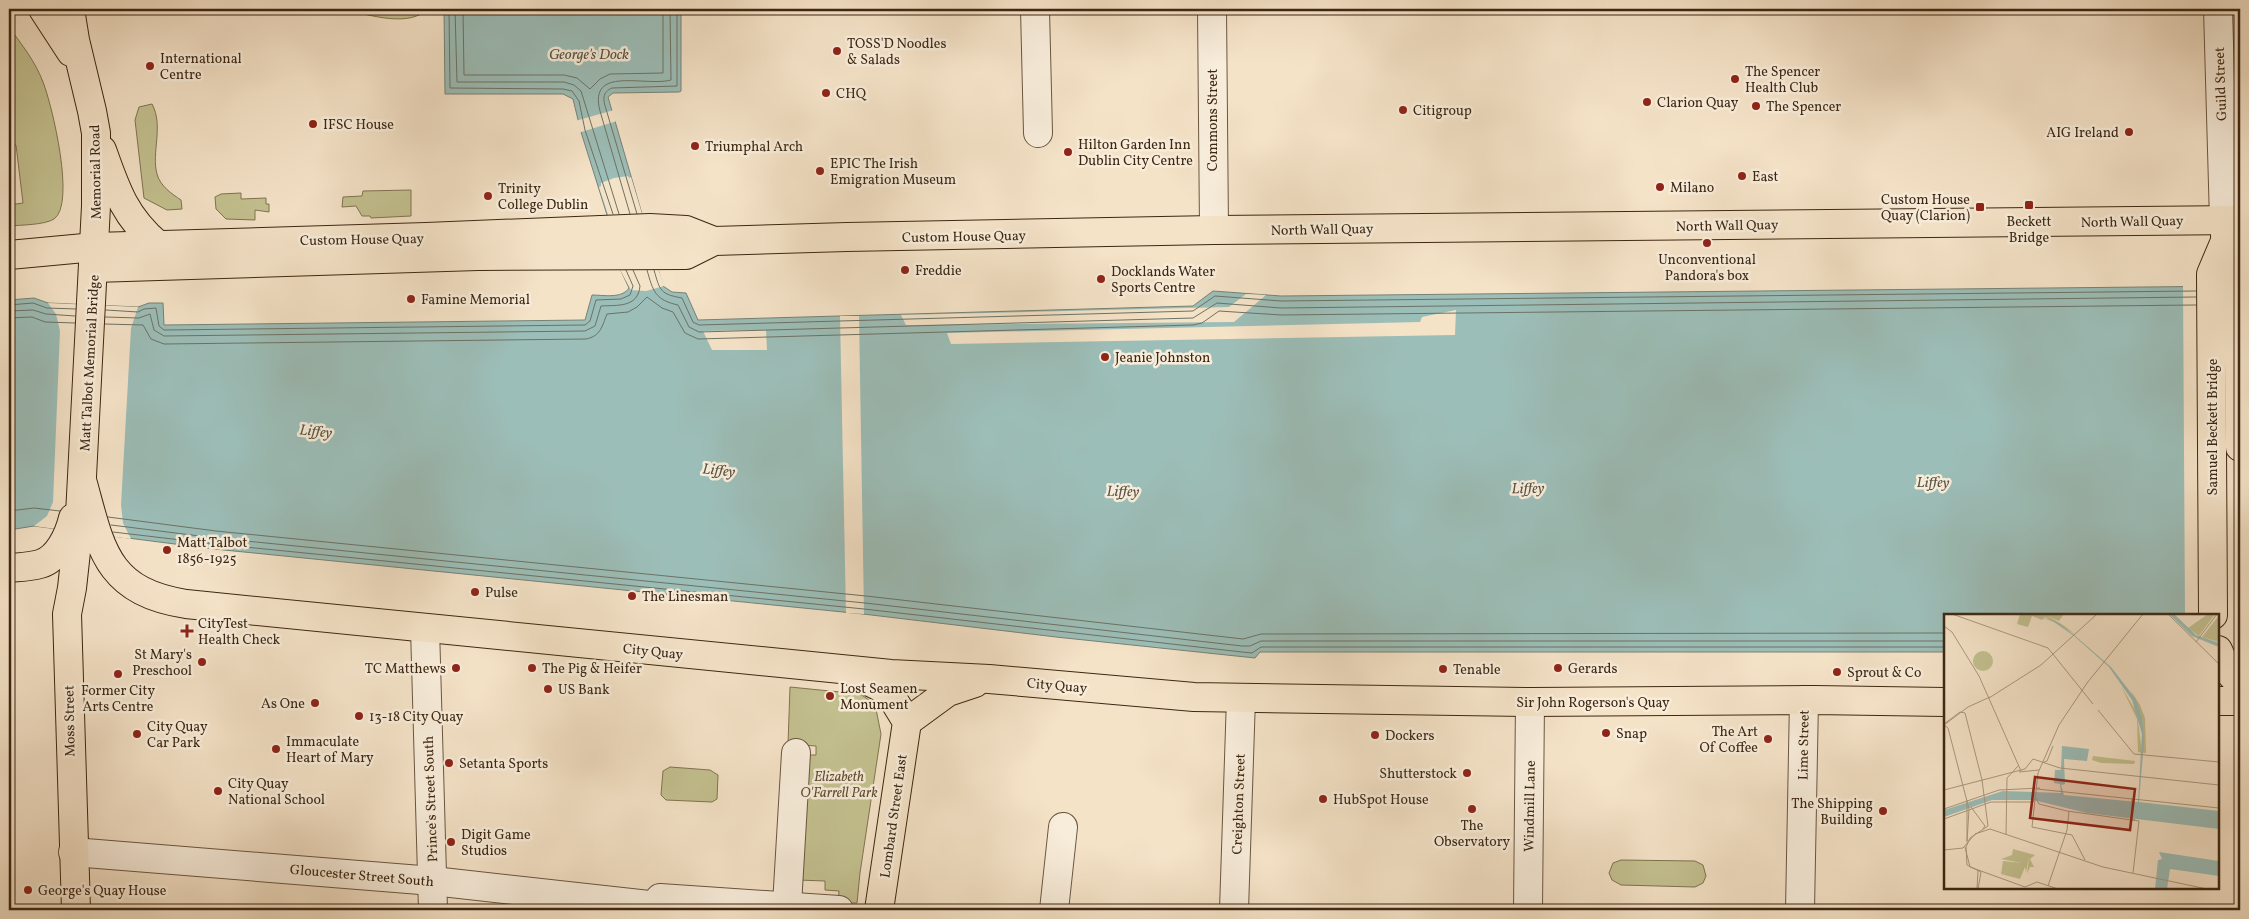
<svg xmlns="http://www.w3.org/2000/svg" width="2249" height="919" viewBox="0 0 2249 919" font-family="Vollkorn,serif">
<rect width="100%" height="100%" fill="#f5e3c8"/>
<filter id="stains"><feTurbulence type="fractalNoise" baseFrequency=".004" numOctaves="4"/><feColorMatrix values="0 0 0 0 .2 0 0 0 0 .09 0 0 0 0 .02 0 0 0 .5 -.17"/></filter>
<radialGradient id="worn" r=".72"><stop offset=".6" stop-color="#630" stop-opacity="0"/><stop offset="1" stop-color="#630" stop-opacity=".3"/></radialGradient>
<g fill="#c4c190" stroke="#807451">
<path d="M339 9H426V11C403 28 366 13 339 9Z"/>
<path d="M9 27C22 45 35 61 43 82 52 105 76 204 54 219 45 225 20 225 9 226V205L23 203 16 145 9 146 10 101Z"/>
<path d="M152 104C164 126 151 153 157 174 160 186 172 194 181 200L182 209 167 210 144 198 135 120 139 107Z"/>
<path d="M411 190V216L371 218 370 216H362L356 206 342 207 343 197 362 196 363 191Z"/>
<path d="M241 193V199L266 198V204H269V212L255 210V220L226 219 216 209 215 197 221 194Z"/>
<path d="M790 687 860 694 875 704 881 734 860 873 857 903H838L839 891 825 890V881L798 880 806 755H816V746L788 744Z"/>
<path d="M670 767 710 770 718 775 717 799 712 802 666 800 661 795 663 771Z"/>
<path d="M1621 860 1695 861 1703 865 1706 876 1703 883 1695 887 1621 885 1612 880 1609 873 1613 863Z"/>
</g>
<path fill="#9cbeb8" stroke="#768276" d="M444 9H681V91L679 92 613 93 608 97 663 286 672 292 686 293 698 320 1193 306 1213 291 1281 296 2240 286 2218 615H1945V652H1260L1255 658 1056 637 863 614 214 549 34 526 9 530V300L34 298 48 303 138 307 149 303H163L164 325 585 320 592 295C603 295 622 299 629 288L620 269 608 218 581 132 573 99 563 94H445Z"/>
<g fill="#f5e3c8">
<path d="M614 110 617 121 578 133 575 121Z"/>
<path d="M628 176 629 178 631 177 643 217 609 218 599 187 601 186V183L614 178Z"/>
<path d="M614 253 658 268 664 286 646 291 631 290 620 270H618Z"/>
<path d="M2240 283V654H2218V615H2185L2183 284Z"/>
<path d="M1246 294 1266 295 1234 322 911 325H906L901 315 1229 307Z"/>
<path d="M48 303 138 307 131 328 121 505 123 523 131 539 34 526 47 516 53 502 60 331 56 314Z"/>
<path d="M1456 310 1455 335 951 344 947 333 1420 322 1422 317Z"/>
<path d="M840 316H859L864 614 846 613Z"/>
<path d="M766 330 767 350H712L703 331Z"/>
</g>
<g fill="none" stroke-linecap="round" stroke-linejoin="round">
<g stroke="#6c7265" stroke-width="1">
<path d="M449 9 450 88 563 89 572 91 579 101 585 130 613 214"/>
<path d="M455 9 457 82H564L574 85 581 91 619 214"/>
<path d="M463 9 464 75H564L577 78 590 89 600 79 610 74 663 73V9"/>
<path d="M630 214 600 111C588 65 645 87 671 80L670 9"/>
<path d="M637 214 606 109C603 100 602 92 612 88L677 86V9"/>
<path d="M647 270C653 291 655 300 678 305L689 327 699 332 1193 318 1217 303 1281 308 2196 297"/>
<path d="M654 270C660 291 660 294 682 298L693 322 699 325 1193 311 1215 296 1281 301 2196 291"/>
<path d="M9 305 33 303 47 308 76 309"/>
<path d="M106 310 138 312 144 309 156 308 159 326 164 330 585 325 590 321 596 300 621 299 630 295 633 286 626 270"/>
<path d="M9 311 33 310 46 314 75 316"/>
<path d="M105 317 139 318 150 314 154 330 164 336 585 331 595 326 601 306C617 305 638 308 640 286L633 270"/>
<path d="M9 318 32 317 45 322 75 323"/>
<path d="M105 324 143 325 151 339 164 344 586 339C601 336 602 326 607 314L628 312 637 307 647 297 662 308 673 312 685 333 698 339 1193 325 1202 323 1219 311 1281 315 2196 305"/>
<path d="M9 511 34 508 60 511"/>
<path d="M108 517 216 531 866 596 1243 639 1261 634 1945 633"/>
<path d="M111 525 216 538 865 603 1242 646H1250L1261 641H1945"/>
<path d="M113 532 215 544 864 609 1242 652 1252 653 1261 647H1945"/>
</g>
<defs>
<g id="minor">
<path d="M1035 9 1038 133"/>
<path d="M1212 9 1214 230"/>
<path d="M2218 9 2224 220"/>
<path d="M425 628 433 910"/>
<path d="M73 852 433 881 649 905"/>
<path d="M660 898 839 910"/>
<path d="M787 905 796 753"/>
<path d="M1054 910 1063 827"/>
<path d="M1234 910 1241 698"/>
<path d="M1528 910 1530 702"/>
<path d="M1800 910 1804 700"/>
</g>
<g id="major">
<path d="M43 9 71 52"/>
<path d="M70 9 75 40 92 111 96 133V206L80 515 72 588 67 614 76 910"/>
<path d="M102 150C116 190 125 217 158 245"/>
<path d="M2225 231V241L2238 273 2240 447"/>
<path d="M9 255 95 247 426 237 650 228 686 230 714 241"/>
<path d="M94 268 478 256 686 255 714 241 847 237 1214 230 2240 220"/>
<path d="M82 480C101 548 105 591 186 604L891 674 989 679 1194 697 1530 702 1814 700 1945 702"/>
<path d="M9 568C19 567 30 567 40 564 58 559 69 535 73 518"/>
<path d="M2213 615 2211 274 2225 241"/>
<path d="M2218 650 2227 670 2240 684"/>
<path d="M858 676 888 691 907 722 879 910"/>
<path d="M2218 701H2240"/>
<path d="M907 722 948 692 975 683"/>
</g>
</defs>
<use href="#minor" stroke="#6b5640" stroke-width="30"/>
<use href="#major" stroke="#3d2712" stroke-width="30"/>
<use href="#minor" stroke="#f8eddb" stroke-width="28"/>
<use href="#major" stroke="#f5e3c8" stroke-width="28"/>
</g>
<g fill="#8f2418" stroke="#f8eddb" stroke-width="2">
<circle cx="837" cy="51" r="5"/>
<circle cx="150" cy="66" r="5"/>
<circle cx="1735" cy="79" r="5"/>
<circle cx="826" cy="93" r="5"/>
<circle cx="1647" cy="102" r="5"/>
<circle cx="1756" cy="106" r="5"/>
<circle cx="1403" cy="110" r="5"/>
<circle cx="313" cy="124" r="5"/>
<circle cx="2129" cy="132" r="5"/>
<circle cx="695" cy="146" r="5"/>
<circle cx="1068" cy="152" r="5"/>
<circle cx="820" cy="171" r="5"/>
<circle cx="1742" cy="176" r="5"/>
<circle cx="1660" cy="187" r="5"/>
<circle cx="488" cy="196" r="5"/>
<rect x="2024" y="200" width="10" height="10" rx="2.5"/>
<rect x="1975" y="202" width="10" height="10" rx="2.5"/>
<circle cx="1707" cy="243" r="5"/>
<circle cx="905" cy="270" r="5"/>
<circle cx="1101" cy="279" r="5"/>
<circle cx="411" cy="299" r="5"/>
<circle cx="1105" cy="357" r="5"/>
<circle cx="167" cy="550" r="5"/>
<circle cx="475" cy="592" r="5"/>
<circle cx="632" cy="596" r="5"/>
<path d="M184.5 623.5h5v5h5v5h-5v5h-5v-5h-5v-5h5z"/>
<circle cx="202" cy="662" r="5"/>
<circle cx="456" cy="668" r="5"/>
<circle cx="532" cy="668" r="5"/>
<circle cx="1558" cy="668" r="5"/>
<circle cx="1443" cy="669" r="5"/>
<circle cx="1837" cy="672" r="5"/>
<circle cx="118" cy="674" r="5"/>
<circle cx="548" cy="689" r="5"/>
<circle cx="830" cy="696" r="5"/>
<circle cx="315" cy="703" r="5"/>
<circle cx="359" cy="716" r="5"/>
<circle cx="1606" cy="733" r="5"/>
<circle cx="137" cy="734" r="5"/>
<circle cx="1375" cy="735" r="5"/>
<circle cx="1768" cy="739" r="5"/>
<circle cx="276" cy="749" r="5"/>
<circle cx="449" cy="763" r="5"/>
<circle cx="1467" cy="773" r="5"/>
<circle cx="218" cy="791" r="5"/>
<circle cx="1323" cy="799" r="5"/>
<circle cx="1472" cy="809" r="5"/>
<circle cx="1883" cy="811" r="5"/>
<circle cx="451" cy="842" r="5"/>
<circle cx="28" cy="890" r="5"/>
</g>
<g text-anchor="middle" stroke-width="5" stroke-linejoin="round" paint-order="stroke">
<g font-size="14" fill="#3d2712" stroke="#f8eddb" text-anchor="start">
<text x="847" y="48">TOSS'D Noodles<tspan x="847" dy="16">&amp; Salads</tspan></text>
<text x="160" y="63">International<tspan x="160" dy="16">Centre</tspan></text>
<text x="1745" y="76">The Spencer<tspan x="1745" dy="16">Health Club</tspan></text>
<text x="836" y="98">CHQ</text>
<text x="1657" y="107">Clarion Quay</text>
<text x="1766" y="111">The Spencer</text>
<text x="1413" y="115">Citigroup</text>
<text x="323" y="129">IFSC House</text>
<text x="2119" y="137" text-anchor="end">AIG Ireland</text>
<text x="1078" y="149">Hilton Garden Inn<tspan x="1078" dy="16">Dublin City Centre</tspan></text>
<text x="705" y="151">Triumphal Arch</text>
<text x="830" y="168">EPIC The Irish<tspan x="830" dy="16">Emigration Museum</tspan></text>
<text x="1752" y="181">East</text>
<text x="1670" y="192">Milano</text>
<text x="498" y="193">Trinity<tspan x="498" dy="16">College Dublin</tspan></text>
<text x="1970" y="204" text-anchor="end">Custom House<tspan x="1970" dy="16">Quay (Clarion)</tspan></text>
<text x="2029" y="226" text-anchor="middle">Beckett<tspan x="2029" dy="16">Bridge</tspan></text>
<text x="1707" y="264" text-anchor="middle">Unconventional<tspan x="1707" dy="16">Pandora's box</tspan></text>
<text x="915" y="275">Freddie</text>
<text x="1111" y="276">Docklands Water<tspan x="1111" dy="16">Sports Centre</tspan></text>
<text x="421" y="304">Famine Memorial</text>
<text x="1115" y="362">Jeanie Johnston</text>
<text x="177" y="547">Matt Talbot<tspan x="177" dy="16">1856-1925</tspan></text>
<text x="485" y="597">Pulse</text>
<text x="642" y="601">The Linesman</text>
<text x="198" y="628">CityTest<tspan x="198" dy="16">Health Check</tspan></text>
<text x="192" y="659" text-anchor="end">St Mary's<tspan x="192" dy="16">Preschool</tspan></text>
<text x="446" y="673" text-anchor="end">TC Matthews</text>
<text x="542" y="673">The Pig &amp; Heifer</text>
<text x="1568" y="673">Gerards</text>
<text x="1453" y="674">Tenable</text>
<text x="1847" y="677">Sprout &amp; Co</text>
<text x="840" y="693">Lost Seamen<tspan x="840" dy="16">Monument</tspan></text>
<text x="558" y="694">US Bank</text>
<text x="118" y="695" text-anchor="middle">Former City<tspan x="118" dy="16">Arts Centre</tspan></text>
<text x="305" y="708" text-anchor="end">As One</text>
<text x="369" y="721">13-18 City Quay</text>
<text x="147" y="731">City Quay<tspan x="147" dy="16">Car Park</tspan></text>
<text x="1758" y="736" text-anchor="end">The Art<tspan x="1758" dy="16">Of Coffee</tspan></text>
<text x="1616" y="738">Snap</text>
<text x="1385" y="740">Dockers</text>
<text x="286" y="746">Immaculate<tspan x="286" dy="16">Heart of Mary</tspan></text>
<text x="459" y="768">Setanta Sports</text>
<text x="1457" y="778" text-anchor="end">Shutterstock</text>
<text x="228" y="788">City Quay<tspan x="228" dy="16">National School</tspan></text>
<text x="1333" y="804">HubSpot House</text>
<text x="1873" y="808" text-anchor="end">The Shipping<tspan x="1873" dy="16">Building</tspan></text>
<text x="1472" y="830" text-anchor="middle">The<tspan x="1472" dy="16">Observatory</tspan></text>
<text x="461" y="839">Digit Game<tspan x="461" dy="16">Studios</tspan></text>
<text x="38" y="895">George's Quay House</text>
</g>
<g font-size="14" fill="#3d2712" stroke="#f8eddb">
<text transform="translate(2220 84) rotate(-92)" y="5">Guild Street</text>
<text transform="translate(1212 120) rotate(-90)" y="5">Commons Street</text>
<text transform="translate(95 172) rotate(-91)" y="5">Memorial Road</text>
<text transform="translate(2132 221) rotate(-1)" y="5">North Wall Quay</text>
<text transform="translate(1727 225) rotate(-1)" y="5">North Wall Quay</text>
<text transform="translate(1322 229) rotate(-1)" y="5">North Wall Quay</text>
<text transform="translate(964 236) rotate(-1)" y="5">Custom House Quay</text>
<text transform="translate(362 239) rotate(-1)" y="5">Custom House Quay</text>
<text transform="translate(89 363) rotate(-87)" y="5">Matt Talbot Memorial Bridge</text>
<text transform="translate(2212 427) rotate(-90)" y="5">Samuel Beckett Bridge</text>
<text transform="translate(653 651) rotate(6)" y="5">City Quay</text>
<text transform="translate(1057 685) rotate(5)" y="5">City Quay</text>
<text x="1593" y="707">Sir John Rogerson's Quay</text>
<text transform="translate(69 721) rotate(-91)" y="5">Moss Street</text>
<text transform="translate(1803 745) rotate(-89)" y="5">Lime Street</text>
<text transform="translate(430 799) rotate(-92)" y="5">Prince's Street South</text>
<text transform="translate(1238 804) rotate(-88)" y="5">Creighton Street</text>
<text transform="translate(1529 806) rotate(-89)" y="5">Windmill Lane</text>
<text transform="translate(893 816) rotate(-82)" y="5">Lombard Street East</text>
<text transform="translate(362 875) rotate(5)" y="5">Gloucester Street South</text>
</g>
<g font-size="14" font-style="italic" fill="#5f4e32" stroke="#f8eddb">
<text x="839" y="781">Elizabeth<tspan x="839" dy="16">O'Farrell Park</tspan></text>
</g>
<g font-size="15" font-style="italic" fill="#5a5444" stroke="#f8eddb">
<text x="589" y="59">George's Dock</text>
<text transform="translate(316 431) rotate(6)" y="5">Liffey</text>
<text transform="translate(719 470) rotate(6)" y="5">Liffey</text>
<text x="1933" y="487">Liffey</text>
<text transform="translate(1528 488) rotate(-1)" y="5">Liffey</text>
<text transform="translate(1123 491) rotate(1)" y="5">Liffey</text>
</g>
</g>
<g transform="translate(1944 614)">
<rect width="275" height="275" fill="#f5e3c8"/>
<path d="M76 0H120L115 7 104 2 119 11 131 20 101 3 98 6 88 2 84 13 73 10ZM264 0H271L255 22 244 14ZM273 4H275V28L258 23ZM29 47a10 10 0 1 1 20 0a10 10 0 1 1-20 0ZM177 72 193 99 198 139 194 138 193 105ZM187 77 196 91 201 104 202 139H199L198 102ZM149 142 191 147 190 150 157 149 148 146ZM69 235 91 241 86 245 90 253H86L83 260 85 242 82 258 81 253 76 265 57 260 59 247 78 249 57 245 68 241Z" fill="#c4c190"/>
<path d="M89 0 113 8 129 20 167 53 191 84 198 102 200 127 195 188 275 197V215L143 199 89 186H48L0 203V196L59 177 117 179 116 170 110 169 111 156H117L118 132 145 135 143 147 120 145 121 170 117 171 120 181 194 188 198 120 188 86 165 53 130 22 110 8ZM225 0H230L252 21 275 29V33L248 22ZM215 238 275 247V262L226 255 223 275H211L214 246 218 245Z" fill="#9cbeb8"/>
<path fill="none" stroke="#ab987f" stroke-width="1" d="M8 0 104 34 149 90M224 0 275 50M0 12 8 18 35 62 77 157M252 28 273 0M45 84 97 51 153 0M154 96 190 140 275 148M0 110 16 98 21 99 38 166 44 212 26 224 22 233 23 251 37 258 34 275M0 111 24 93 46 83M0 111 4 114 25 195 23 228M98 149 103 147 109 132M75 158 95 156M93 175 275 194M0 176 81 155 89 145 116 154 275 171M92 184 95 190 123 197 195 207M188 185 187 204 191 206M23 186V227M27 193 41 212 39 215M0 195 55 176 96 174M0 205 47 188H89L91 185M62 221 63 164 74 152M21 233 26 253 81 273 93 268 114 275M0 236 19 234 31 220 46 215 159 253 263 275M141 246 128 221 88 213 94 159 115 111 143 69 199 0M189 259 195 207M104 272 123 216 125 197M33 275 34 256"/>
<path fill="#8f2418" fill-opacity="0.15" stroke="#8f2418" stroke-width="2.5" d="M91 163 191 175 186 216 86 204Z"/>
<rect width="275" height="275" fill="none" stroke="#3d2712" stroke-width="2.5"/>
</g>
<rect width="2249" height="919" fill="none" stroke="#f5e3c8" stroke-width="30"/>
<rect x="10" y="10" width="2229" height="899" fill="none" stroke="#3d2712" stroke-width="2.5"/>
<rect x="15" y="15" width="2219" height="889" fill="none" stroke="#3d2712"/>
<rect width="100%" height="100%" filter="url(#stains)"/>
<rect width="100%" height="100%" fill="url(#worn)"/>
</svg>
